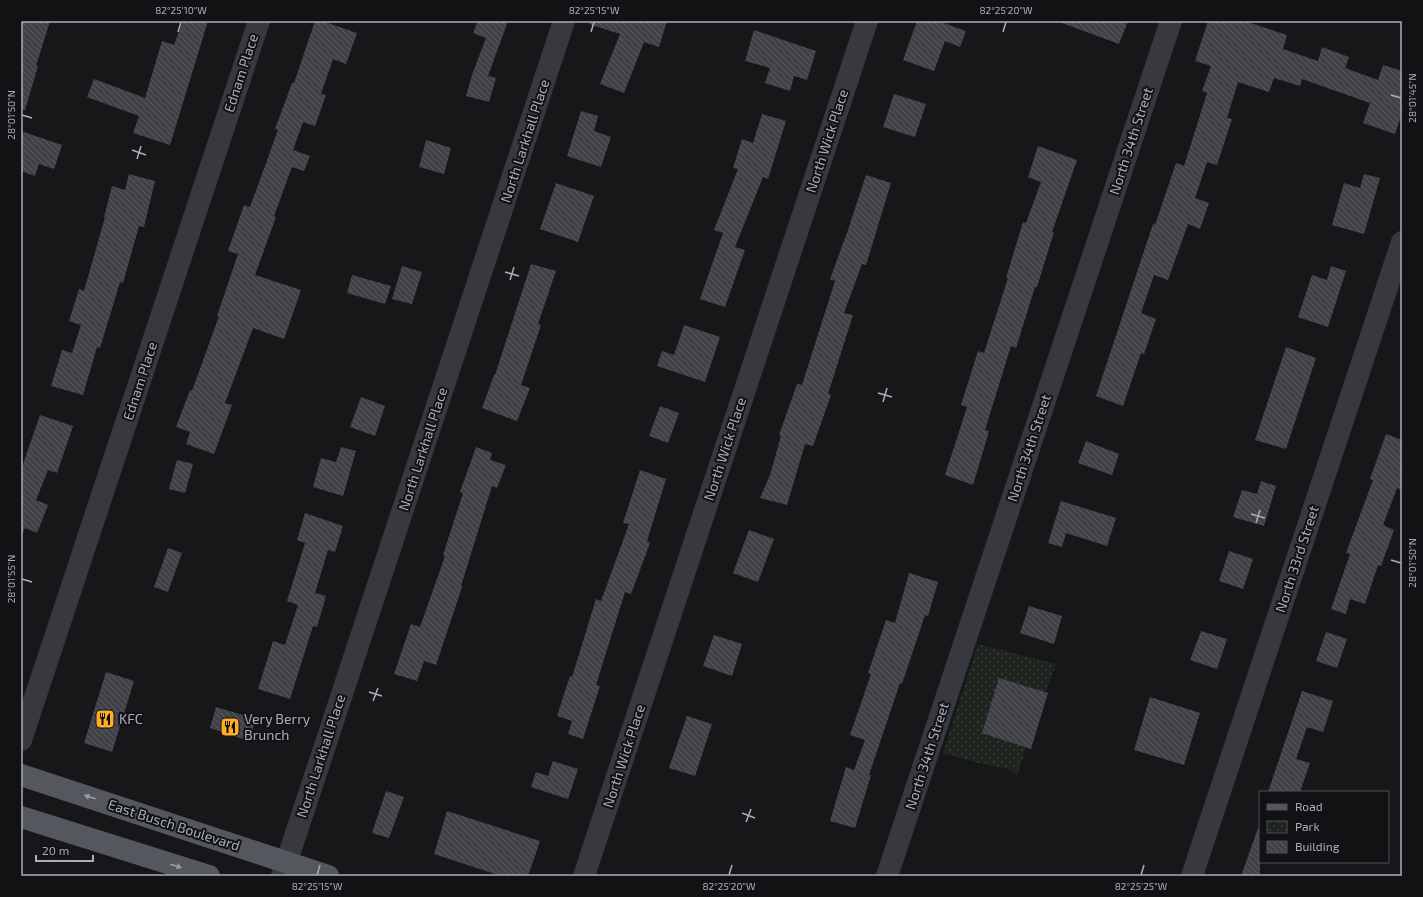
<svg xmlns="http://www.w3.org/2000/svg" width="1423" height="897" viewBox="0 0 1423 897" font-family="'Exo 2',sans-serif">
<defs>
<pattern id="park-dots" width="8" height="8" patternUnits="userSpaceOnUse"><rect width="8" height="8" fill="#1d251e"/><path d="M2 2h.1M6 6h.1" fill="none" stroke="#3b423d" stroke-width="1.8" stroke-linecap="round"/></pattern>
<pattern id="building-back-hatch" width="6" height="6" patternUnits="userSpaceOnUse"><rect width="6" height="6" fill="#414247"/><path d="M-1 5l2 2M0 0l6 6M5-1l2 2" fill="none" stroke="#5a5b60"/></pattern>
</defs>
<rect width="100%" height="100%" fill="#17171a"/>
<path fill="url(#park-dots)" d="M978 644 1056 664 1017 775 1009 769 978 763 943 753Z"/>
<g fill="url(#building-back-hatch)">
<path d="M21 21H50L36 66H38L25 110 21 109Z"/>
<path d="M183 21H208L170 145 133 133 139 116 87 97 94 79 145 98 162 41 174 45Z"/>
<path d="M315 21H322L357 33 346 64 333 59 321 94 326 95 315 126 303 122 293 150 310 156 304 171 292 167 274 216 276 217 255 275 301 290 284 339 253 328 225 403 232 405 214 454 186 444 190 432 176 427 190 390 192 391 219 316H217L238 254 228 251 244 205 250 207 278 130 275 129 292 83H294Z"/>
<path d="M478 21H508L488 76 496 78 489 102 466 96 473 72 486 38 473 33Z"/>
<path d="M589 21H667L659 47 644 42 624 93 600 84 620 34 589 24Z"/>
<path d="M917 21H938L966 31 960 47 945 41 934 71 903 60Z"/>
<path d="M1062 21H1128L1119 44 1062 23Z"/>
<path d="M1208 21H1244L1287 35 1283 49 1318 61 1322 47 1349 57 1345 68 1378 80 1383 65 1402 71V113L1395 134 1363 123 1370 103 1302 79 1300 86 1274 78 1269 92 1238 82 1227 118 1232 119 1217 165 1207 162 1195 198 1209 203 1200 229 1188 224 1168 280 1154 275 1141 313 1156 319 1144 354 1141 353 1123 406 1096 396 1153 224 1155 225 1176 163 1184 166 1207 93 1202 91 1211 66 1195 61Z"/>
<path d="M754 30 816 51 807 80 794 76 790 91 765 83 770 68 745 61Z"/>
<path d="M894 94 926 104 915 137 883 127Z"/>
<path d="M581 111 598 116 594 131 611 137 601 167 567 156Z"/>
<path d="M762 114 786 121 768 179 763 177 735 247 745 250 725 307 700 299 723 233 714 230 738 169 733 168 742 139 753 143Z"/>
<path d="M21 131 62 145 54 169 39 164 35 176 21 171Z"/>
<path d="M426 140 451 148 444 174 419 167Z"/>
<path d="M1038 146 1077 160 1052 232H1054L1037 287H1035L1016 348 1011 346 985 430 989 431 973 485 945 475 967 407 961 405 978 351 984 353 1008 278H1006L1023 222 1026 223 1041 182 1028 177Z"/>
<path d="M129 174 155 181 144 227 139 226 123 283 120 282 100 348 97 347 83 395 51 386 62 350 72 353 81 325 69 321 79 289 84 291 105 217H104L112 186 125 190Z"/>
<path d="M1364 174 1380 178 1364 234 1332 225 1344 183 1360 188Z"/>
<path d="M866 175 891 183 866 265 862 264 844 313 853 315 828 394 831 395 813 446 805 444 787 505 760 498 770 475 781 436 779 435 797 384 802 385 835 281 830 279 848 230Z"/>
<path d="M556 183 594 196 578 242 540 229Z"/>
<path d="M531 264 556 271 538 324 541 325 521 385 530 388 517 421 482 408 494 375H495Z"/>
<path d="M402 266 422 272 412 304 392 299Z"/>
<path d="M1331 266 1346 271 1328 327 1298 317 1312 275 1327 280Z"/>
<path d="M352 275 391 286 385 304 347 293Z"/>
<path d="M684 325 720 337 705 382 657 366 662 351 674 355Z"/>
<path d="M1286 347 1316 358 1286 449 1255 440Z"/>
<path d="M361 397 385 406 375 436 350 427Z"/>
<path d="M660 406 679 413 668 443 649 436Z"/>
<path d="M40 415 73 426 57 473 48 470 36 500 48 505 37 533 25 528 21 536V470Z"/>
<path d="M1386 434 1402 440V490L1397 488 1383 525 1394 530 1381 566 1378 565 1365 604 1350 599 1346 614 1331 609 1350 554 1346 553 1373 480 1370 479Z"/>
<path d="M1086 441 1119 454 1112 475 1078 463Z"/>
<path d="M341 447 356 451 343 496 313 487 321 458 336 462Z"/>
<path d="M476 447 492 453 490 460 506 465 497 488 492 486 461 586 462 587 436 665 424 661 417 681 394 674 411 624 420 627 445 556 443 555 463 493 460 492Z"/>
<path d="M177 460 193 464 185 493 169 489Z"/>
<path d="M640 470 666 479 647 541 650 543 631 594 625 592 596 685 600 686 583 739 568 734 572 721 557 716 570 676 572 677 596 599 601 601 629 524 623 523Z"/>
<path d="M1261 481 1276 486 1264 526 1233 517 1242 490 1257 494Z"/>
<path d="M1061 501 1116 518 1107 546 1066 533 1062 547 1048 543Z"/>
<path d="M305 513 343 526 335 552 328 550 315 593 326 596 317 627 313 626 290 699 258 689 273 641 285 645 298 605 287 601 305 543 297 540Z"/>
<path d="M749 530 774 539 758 582 733 573Z"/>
<path d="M168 548 182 553 168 592 154 587Z"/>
<path d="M1229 551 1253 559 1243 589 1219 581Z"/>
<path d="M909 573 938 582 928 616 925 615 902 684 900 683 869 775H871L855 828 830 821 846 767 854 770 865 740 850 735 871 674 868 673 886 620 895 623Z"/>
<path d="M1029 606 1062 616 1054 644 1020 633Z"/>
<path d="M1201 631 1227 639 1217 669 1190 660Z"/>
<path d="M1326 632 1347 639 1337 668 1316 661Z"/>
<path d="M714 635 742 644 732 676 703 666Z"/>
<path d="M106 672 134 681 112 752 84 743Z"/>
<path d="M999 678 1048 693 1031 749 982 733Z"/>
<path d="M1302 691 1333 701 1323 732 1307 727 1296 759 1310 763 1300 792H1268Z"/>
<path d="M1150 697 1200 713 1184 765 1134 750Z"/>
<path d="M216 707 256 719 249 741 210 728Z"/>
<path d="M687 716 712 724 695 776 669 768Z"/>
<path d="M553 761 578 769 568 799 531 787 536 772 548 776Z"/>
<path d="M386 791 404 797 389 838 372 833Z"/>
<path d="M447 811 540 841 528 876H501L434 854Z"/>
<path d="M1258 828H1260V876H1241Z"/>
</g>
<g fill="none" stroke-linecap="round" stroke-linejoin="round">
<g stroke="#38393f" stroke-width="22">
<path d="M21 740 259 21"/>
<path d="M282 876 564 21"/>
<path d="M584 876 867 21"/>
<path d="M887 876 1171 21"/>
<path d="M1192 876 1402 242"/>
</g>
<g stroke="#54575e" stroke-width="22">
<path d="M21 775 328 876"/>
<path d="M21 817 209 876"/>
</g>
</g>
<defs><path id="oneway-solid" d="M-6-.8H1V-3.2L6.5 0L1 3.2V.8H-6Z"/></defs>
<g fill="#979da8">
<use href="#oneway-solid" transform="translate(90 797) rotate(-162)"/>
<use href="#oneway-solid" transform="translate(176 866) rotate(18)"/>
</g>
<path fill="none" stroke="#a8afbb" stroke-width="1.5" d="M178 32 181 22M591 32 594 22M1003 32 1006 22M1391 95 1401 98M22 115 32 118M132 150 146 155M137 159 141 146M505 272 519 276M510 280 514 267M878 393 892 397M883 402 887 388M1251 514 1265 518M1256 523 1260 510M1391 560 1401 563M22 579 32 582M369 692 382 696M373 701 378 688M742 813 755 818M746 822 751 809M317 875 320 865M729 875 732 865M1141 875 1144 865"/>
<defs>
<symbol id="restaurant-square" viewBox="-11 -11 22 22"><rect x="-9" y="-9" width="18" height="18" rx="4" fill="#ffac2a" stroke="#121215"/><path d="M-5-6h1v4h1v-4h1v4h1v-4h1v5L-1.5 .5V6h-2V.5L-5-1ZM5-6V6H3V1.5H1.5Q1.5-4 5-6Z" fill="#111"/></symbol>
</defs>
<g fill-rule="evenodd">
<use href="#restaurant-square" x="94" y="708" width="22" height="22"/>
<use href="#restaurant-square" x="219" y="716" width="22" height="22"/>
</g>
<g text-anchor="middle" stroke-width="4" stroke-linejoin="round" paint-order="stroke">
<g font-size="14" fill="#a8afbb" stroke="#121215">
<text transform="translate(241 73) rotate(-72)" y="5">Ednam Place</text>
<text transform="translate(525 141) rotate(-72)" y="5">North Larkhall Place</text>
<text transform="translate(827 141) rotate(-72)" y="5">North Wick Place</text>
<text transform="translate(1131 141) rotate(-72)" y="5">North 34th Street</text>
<text transform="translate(140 381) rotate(-72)" y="5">Ednam Place</text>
<text transform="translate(1029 448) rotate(-72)" y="5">North 34th Street</text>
<text transform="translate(423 449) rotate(-72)" y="5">North Larkhall Place</text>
<text transform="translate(725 449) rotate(-72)" y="5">North Wick Place</text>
<text transform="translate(1297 559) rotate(-72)" y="5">North 33rd Street</text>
<text transform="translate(321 756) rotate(-72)" y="5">North Larkhall Place</text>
<text transform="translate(624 756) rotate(-72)" y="5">North Wick Place</text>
<text transform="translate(927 756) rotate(-72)" y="5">North 34th Street</text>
<text transform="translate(174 825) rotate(18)" y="5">East Busch Boulevard</text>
</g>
<g font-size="14" fill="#a8afbb" stroke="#121215" text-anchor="start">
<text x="119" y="724">KFC</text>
<text x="244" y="724">Very Berry<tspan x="244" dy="16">Brunch</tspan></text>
</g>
</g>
<rect width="1423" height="897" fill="none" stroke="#121215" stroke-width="44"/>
<rect x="1259" y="791" width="130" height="72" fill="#121215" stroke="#4e5157"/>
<rect x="1267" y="804" width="20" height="6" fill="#54575e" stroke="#4e5157"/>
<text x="1295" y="811" font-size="12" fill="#a8afbb">Road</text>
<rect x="1267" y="821" width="20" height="12" fill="url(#park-dots)" stroke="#4e5157"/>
<text x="1295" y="831" font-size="12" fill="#a8afbb">Park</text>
<rect x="1267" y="841" width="20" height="12" fill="url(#building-back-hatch)" stroke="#4e5157"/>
<text x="1295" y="851" font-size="12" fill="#a8afbb">Building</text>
<path d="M36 855v6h57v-6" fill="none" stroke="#a8afbb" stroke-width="2"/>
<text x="42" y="855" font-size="12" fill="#a8afbb" stroke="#121215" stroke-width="3" paint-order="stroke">20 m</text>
<rect x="22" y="22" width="1379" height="853" fill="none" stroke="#a8afbb" stroke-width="1.5"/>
<g font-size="10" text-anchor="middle" fill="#a8afbb">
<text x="181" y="14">82°25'10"W</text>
<text x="594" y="14">82°25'15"W</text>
<text x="1006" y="14">82°25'20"W</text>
<text transform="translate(1412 98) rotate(-90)" y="4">28°01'45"N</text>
<text transform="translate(11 115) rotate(-90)" y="4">28°01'50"N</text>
<text transform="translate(1412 563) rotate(-90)" y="4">28°01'50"N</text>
<text transform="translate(11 579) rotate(-90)" y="4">28°01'55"N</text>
<text x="317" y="890">82°25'15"W</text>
<text x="729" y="890">82°25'20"W</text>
<text x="1141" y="890">82°25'25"W</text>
</g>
</svg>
